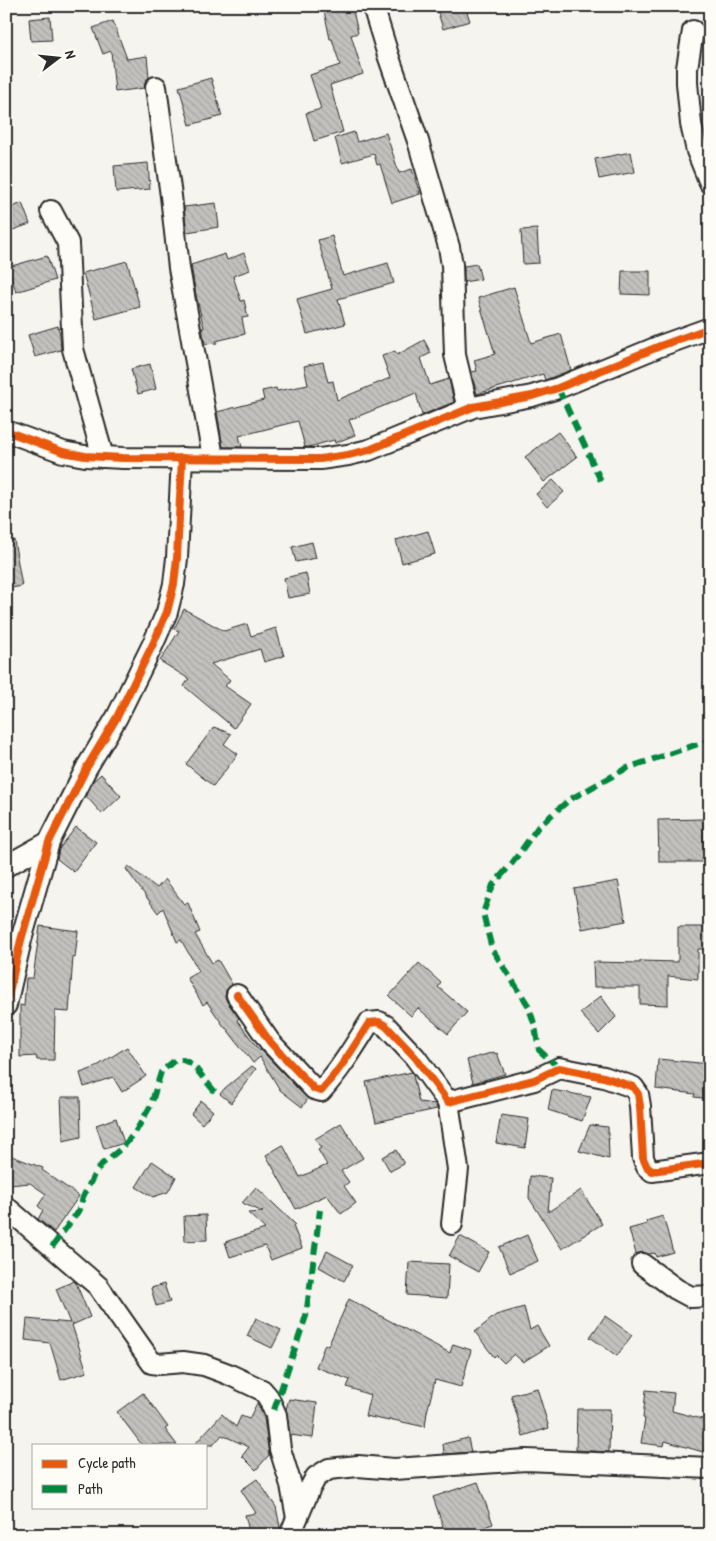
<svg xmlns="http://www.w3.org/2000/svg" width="716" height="1541" viewBox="0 0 716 1541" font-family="'Patrick Hand',sans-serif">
<defs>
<pattern id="building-back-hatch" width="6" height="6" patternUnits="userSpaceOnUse" patternTransform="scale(1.25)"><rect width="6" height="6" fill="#c2c1be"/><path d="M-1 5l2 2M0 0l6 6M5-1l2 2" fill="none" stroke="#a7a6a3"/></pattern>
</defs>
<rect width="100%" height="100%" fill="#f5f4ef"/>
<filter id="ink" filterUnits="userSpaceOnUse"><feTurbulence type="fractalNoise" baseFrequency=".02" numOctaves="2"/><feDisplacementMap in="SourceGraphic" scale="10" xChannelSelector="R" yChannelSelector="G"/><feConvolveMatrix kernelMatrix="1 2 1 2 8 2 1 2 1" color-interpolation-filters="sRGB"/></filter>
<g filter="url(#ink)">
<g fill="url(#building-back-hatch)" stroke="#2b2b2b">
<path d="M323 6H352L358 33 351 35 363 74 330 85 343 132 314 141 306 113 321 109 310 75 340 65 332 39H330Z"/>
<path d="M436 6H465L470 21 443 29Z"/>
<path d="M50 17 52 40 31 41 29 19Z"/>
<path d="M113 21 127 59 147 56 149 77 145 82 144 88 115 92 111 51 103 54 93 28Z"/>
<path d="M211 78 222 116 190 125 179 87Z"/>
<path d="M354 132 357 142 386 133 399 173 412 169 420 194 392 203 380 164 377 165 374 154 342 163 335 138Z"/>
<path d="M631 152 635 172 599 179 595 159Z"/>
<path d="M148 163 150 189 116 192 114 166Z"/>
<path d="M22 203 30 224 10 231 6 222V210Z"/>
<path d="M216 203 219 227 187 232 184 207Z"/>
<path d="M537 229 539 263 523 264 521 230Z"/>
<path d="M332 236 343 276 388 263 394 283 338 299 345 324 307 334 297 299 332 289 318 240Z"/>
<path d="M244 253 250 270 233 276 241 301 244 300 248 317 242 318 245 334 216 341 217 343 205 344 202 328H204L196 295 191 265 225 254 227 260Z"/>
<path d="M47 256 55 280 16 292 8 267Z"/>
<path d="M127 261 140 307 96 319 83 273Z"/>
<path d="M477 264 481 279 464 282V266Z"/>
<path d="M622 271H650V295L621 294Z"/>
<path d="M514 287 531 343 561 334 571 370 545 380 543 374 477 394 471 372 477 371 474 360 495 354 478 298Z"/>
<path d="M58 326 60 335 61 350 35 357 28 335Z"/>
<path d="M424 340 431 353 421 358 430 385 449 379 454 402 422 415 416 393 349 420 355 435 335 443 334 440 309 447H305L298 421 239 436 242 447H223L217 412 264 400 262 391 276 388 277 391 308 385 304 366 323 362 328 382 333 381 337 400 390 378 382 356 395 351 397 355Z"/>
<path d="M150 364 156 389 138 394 131 369Z"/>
<path d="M558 432 577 457 544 482 525 457Z"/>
<path d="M553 480 564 492 547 507 536 494Z"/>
<path d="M428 531 435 554 402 563 396 540Z"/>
<path d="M14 540 22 586 6 589V541Z"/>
<path d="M312 542 316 558 296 562 292 547Z"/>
<path d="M306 573 310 594 288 598 284 578Z"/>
<path d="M184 609 224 631 247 624 251 636 276 628 284 656 264 662 260 649 211 664 230 680 225 686 251 704 234 728 184 686 189 679 160 661 179 631 174 629Z"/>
<path d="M214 727 231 734 224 744 238 754 213 786 186 764Z"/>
<path d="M101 774 121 796 102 814 86 796 93 781Z"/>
<path d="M703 819 704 862H659L658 820Z"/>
<path d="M76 827 96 842 74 872 57 859 59 849Z"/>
<path d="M128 866 157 888 165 879 184 904 188 903 200 932 195 934 212 963 218 960 232 984 226 990 225 997 227 1002 239 1018 237 1020 260 1051 261 1050 308 1099 302 1107 280 1090 260 1057 253 1063 226 1028H225L207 1002 203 1005 187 978 199 971 181 940 177 942 163 908 158 913 126 869Z"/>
<path d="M618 881 626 921 582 929 574 889Z"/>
<path d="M40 926 78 931 75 958 73 957 69 1012 55 1011 54 1060H37L36 1056 20 1057V1005L24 1006 26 978H33Z"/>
<path d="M678 927H710V949H698V979L668 976V1005L640 1004V987H594L593 962 640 963V961L678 962Z"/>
<path d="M419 963 441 983 438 987 467 1012 448 1034 418 1008 411 1016 389 996Z"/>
<path d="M601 996 616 1017 599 1034 580 1013Z"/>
<path d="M127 1047 146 1076 122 1092 113 1077 84 1087 80 1073 94 1068Z"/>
<path d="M494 1052 495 1054 497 1053 505 1074 473 1083 467 1060Z"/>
<path d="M658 1059 710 1064V1099L694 1097 695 1094 656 1089Z"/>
<path d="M252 1066 256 1069 231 1103 220 1094 225 1088Z"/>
<path d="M412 1072 413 1075 419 1102 435 1104 437 1109 376 1122 366 1082Z"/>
<path d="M552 1090 591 1097 582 1121 548 1110Z"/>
<path d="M61 1097H80L81 1137 63 1141Z"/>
<path d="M201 1101 213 1111 202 1124 191 1114Z"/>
<path d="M501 1115 529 1119 525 1148 496 1143Z"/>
<path d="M116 1118 124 1143 104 1149 96 1125Z"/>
<path d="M341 1123 363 1158 341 1171 349 1182 344 1186 356 1203 341 1214 327 1195 296 1209 266 1155 283 1145 300 1177 327 1165 318 1150 321 1148 315 1139Z"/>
<path d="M590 1125 608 1127 609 1159 579 1151Z"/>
<path d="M396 1150 404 1164 390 1171 382 1157Z"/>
<path d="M9 1155 43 1168 42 1170 79 1196 54 1232 38 1219 43 1210 38 1206 46 1194 30 1183 9 1185Z"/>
<path d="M152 1161 176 1177 168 1192 153 1197 136 1187Z"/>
<path d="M530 1176 551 1178 548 1212 581 1190 602 1224 562 1249 529 1198Z"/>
<path d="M256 1187 295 1224 293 1226 302 1248 271 1260 265 1246 230 1257 225 1242 265 1229 248 1213 263 1212 242 1203Z"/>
<path d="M206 1215 207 1240 185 1241 184 1216Z"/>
<path d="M663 1216 673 1252 656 1257 655 1253 649 1254 643 1252 636 1254 629 1229 647 1224 646 1221Z"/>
<path d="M527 1235 538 1261 510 1273 499 1247Z"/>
<path d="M460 1236 489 1252 478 1272 449 1256Z"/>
<path d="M327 1251 353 1265 344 1281 319 1267Z"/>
<path d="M409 1262 449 1264 447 1298 407 1295Z"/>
<path d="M74 1281 76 1283 90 1317 72 1325 87 1372 61 1380 50 1343 25 1340 27 1319 70 1323 56 1289Z"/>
<path d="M164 1284 170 1302 156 1306 151 1288Z"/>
<path d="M349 1299 450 1353 453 1344 471 1350 461 1387 435 1380 427 1412 425 1427 389 1419V1421L365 1416 370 1395 347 1387 350 1380 316 1367 325 1344 328 1346Z"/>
<path d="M524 1307 530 1330 537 1326 549 1346 523 1362 514 1354 504 1363 496 1355 494 1357 475 1332 496 1315Z"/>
<path d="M605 1316 632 1335 617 1356 590 1337Z"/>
<path d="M256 1318 281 1330 272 1348 247 1336Z"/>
<path d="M537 1388 549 1428 523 1436 511 1395Z"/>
<path d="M646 1390 674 1393 672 1411 710 1421V1428L703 1452 665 1441 664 1446 641 1443 645 1419 643 1418Z"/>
<path d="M143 1393 168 1427 165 1429 177 1445H142L117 1412Z"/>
<path d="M289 1399 317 1403 313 1438 290 1435 286 1409Z"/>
<path d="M257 1403 264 1418 269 1455 256 1470 242 1456 249 1447 222 1435 213 1445H194L222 1414 236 1427 241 1416 249 1419Z"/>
<path d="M577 1409H610L609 1452 576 1450Z"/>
<path d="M468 1438 471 1452 444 1454 443 1444Z"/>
<path d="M257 1479 276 1507 280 1527 278 1535H250L245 1515 256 1513 241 1490Z"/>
<path d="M478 1482 493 1524 462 1535H446L433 1497Z"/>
</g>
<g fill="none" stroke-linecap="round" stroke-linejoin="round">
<defs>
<g id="minor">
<path d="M373 6 388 55 418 141 449 247 452 265 455 355 468 409"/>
<path d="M693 31 687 68V83L691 124 697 151 710 183"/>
<path d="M156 87 171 196 179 268 213 457"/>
<path d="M51 211 68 243 73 349 103 457"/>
<path d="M6 431 63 452 85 456 123 458 320 459 348 455 369 450 473 407 532 396 558 388 660 346 710 328"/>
<path d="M6 866 49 842"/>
<path d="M237 995 270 1042 314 1089 321 1091C340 1070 354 1047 369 1023L379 1022 386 1026 415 1057 448 1102 534 1080 559 1068 604 1077 633 1087 638 1094 640 1106 643 1158 647 1167 652 1171 710 1163"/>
<path d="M6 1005 21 940 49 842 87 767 117 717 153 644 167 612 174 584 177 558 182 458"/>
<path d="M448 1102 458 1169 452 1224"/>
<path d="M6 1207 98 1286 152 1363 159 1364 183 1362 204 1365 228 1374 262 1390 268 1397 276 1415 280 1449 291 1485 297 1518"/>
<path d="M642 1264 676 1289 691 1297 710 1296"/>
<path d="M290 1535 309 1490 316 1477 329 1469 338 1468 358 1466 394 1469 526 1460 710 1468"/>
</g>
</defs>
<use href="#minor" stroke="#2b2b2b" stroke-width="24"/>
<use href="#minor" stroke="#fdfcf7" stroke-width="20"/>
<g stroke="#00873e" stroke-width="6" stroke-dasharray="12 6" stroke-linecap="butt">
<path d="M558 388 601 481"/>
<path d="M559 1068 539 1050 535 1026 528 1005 492 949 483 913 493 885 513 862 538 827 569 800 627 768 710 740"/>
<path d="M52 1247 80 1209 83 1197 94 1175 102 1164 123 1147 136 1131 151 1105 161 1072 175 1060H183L192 1064 215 1092"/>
<path d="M274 1410 306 1316 320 1210"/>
</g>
<defs>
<g id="cycleway">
<path d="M6 431 63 452 85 456 123 458 320 459 348 455 369 450 473 407 532 396 558 388 660 346 710 328"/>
<path d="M237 995 270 1042 314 1089 321 1091C340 1070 354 1047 369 1023L379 1022 386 1026 415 1057 448 1102 534 1080 559 1068 604 1077 633 1087 638 1094 640 1106 643 1158 647 1167 652 1171 710 1163"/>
<path d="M6 1005 21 940 49 842 87 767 117 717 153 644 167 612 174 584 177 558 182 458"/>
</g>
</defs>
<use href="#cycleway" stroke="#fdfcf7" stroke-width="11"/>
<use href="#cycleway" stroke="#e8590c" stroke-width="8"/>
</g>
</g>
<rect width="716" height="1541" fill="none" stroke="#fdfcf7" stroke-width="25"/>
<rect x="12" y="12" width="691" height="1516" fill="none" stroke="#2b2b2b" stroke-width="2" filter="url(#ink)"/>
<rect x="32" y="1444" width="175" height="65" fill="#fdfcf7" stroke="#a9a8a5"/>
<rect x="42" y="1460" width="25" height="8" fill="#e8590c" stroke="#a9a8a5"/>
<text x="78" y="1468" font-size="15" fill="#2b2b2b">Cycle path</text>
<rect x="42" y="1485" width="25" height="8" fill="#00873e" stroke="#a9a8a5"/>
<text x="78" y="1494" font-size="15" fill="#2b2b2b">Path</text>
<g transform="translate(58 58) rotate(74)" stroke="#fdfcf7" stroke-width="4" paint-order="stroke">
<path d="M0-4L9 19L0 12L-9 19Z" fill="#2b2b2b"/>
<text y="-8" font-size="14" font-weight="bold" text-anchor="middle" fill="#2b2b2b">N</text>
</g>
</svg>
